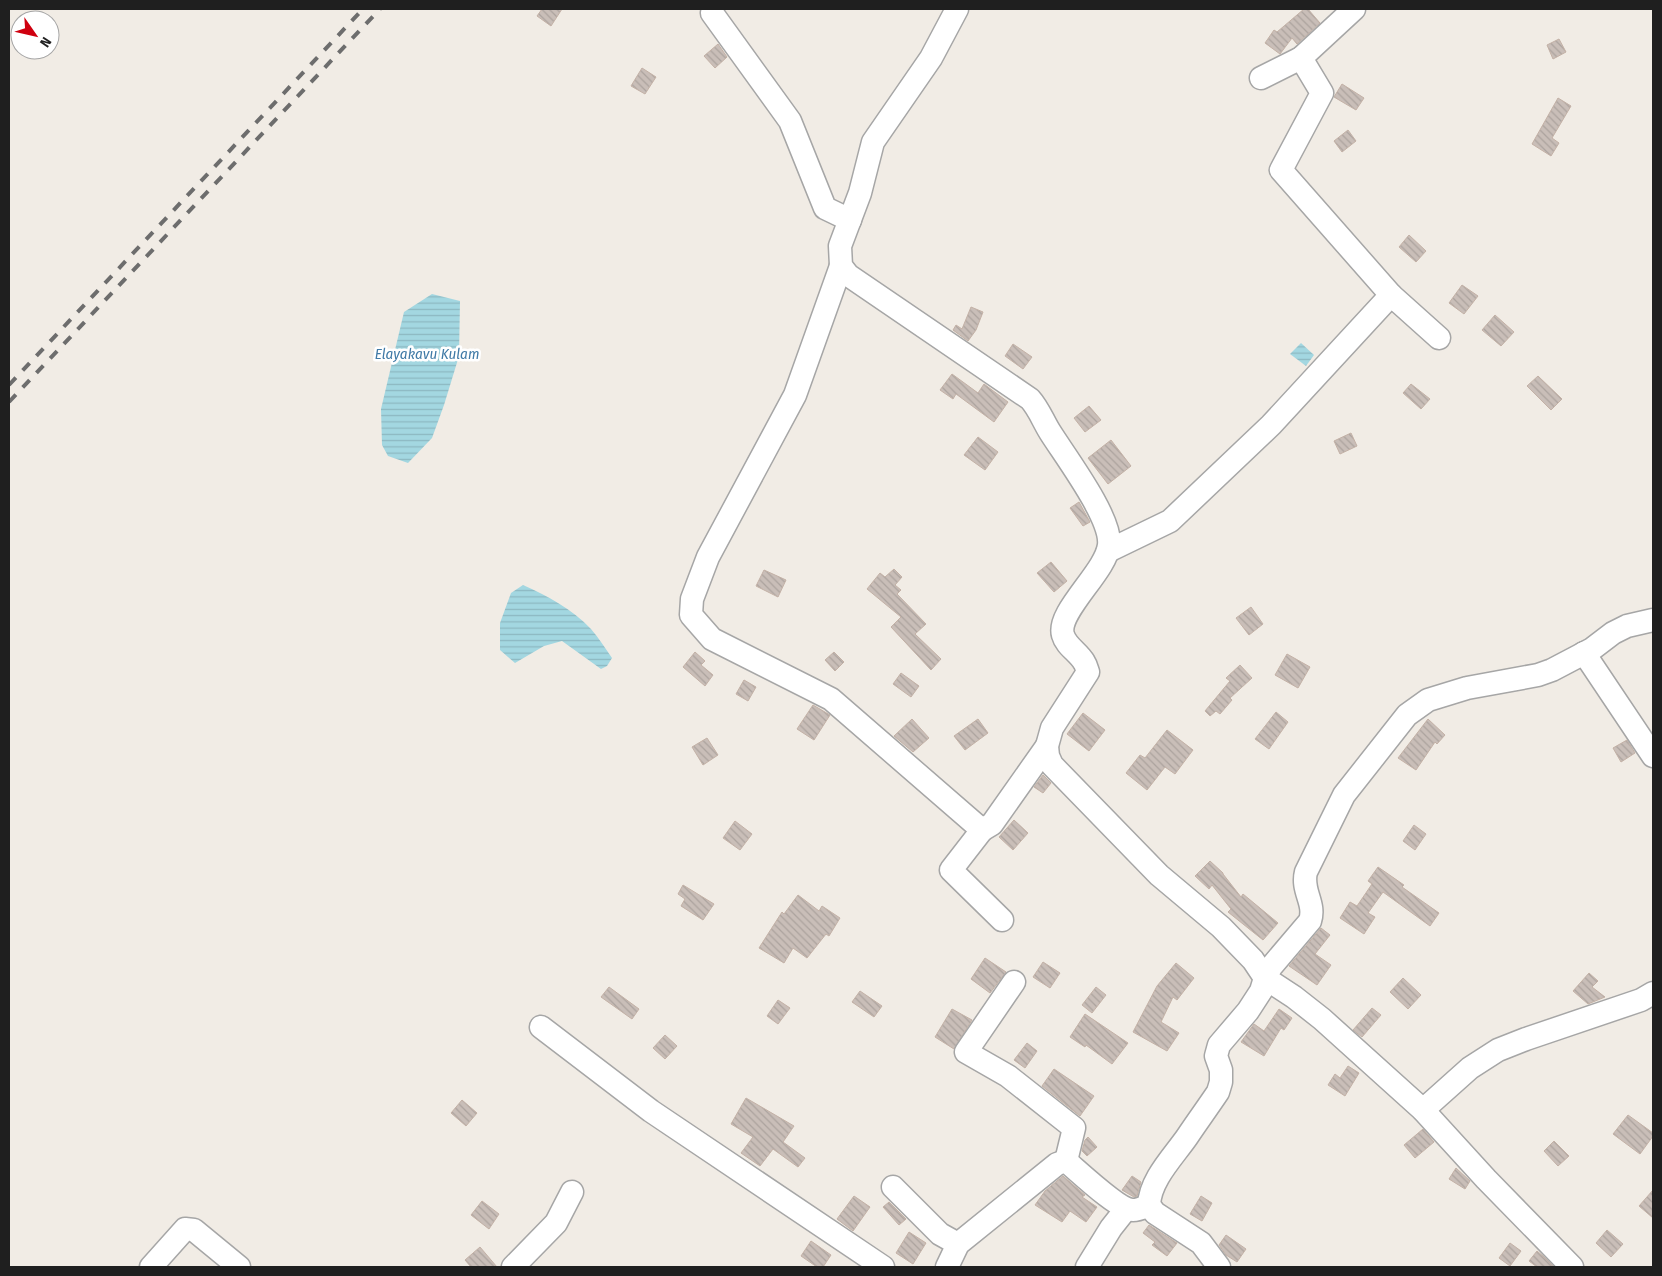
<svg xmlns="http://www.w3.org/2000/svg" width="1662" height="1276" viewBox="0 0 1662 1276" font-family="'Fira Sans Condensed',sans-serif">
<defs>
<pattern id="water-rules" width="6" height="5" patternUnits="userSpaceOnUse" patternTransform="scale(1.25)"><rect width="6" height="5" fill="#a3d7e1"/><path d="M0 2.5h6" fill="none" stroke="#8cb8c1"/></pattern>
<pattern id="building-back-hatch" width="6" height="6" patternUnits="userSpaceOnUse" patternTransform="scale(1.25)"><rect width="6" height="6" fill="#c9beb8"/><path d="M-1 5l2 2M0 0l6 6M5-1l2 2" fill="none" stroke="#aca39e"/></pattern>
</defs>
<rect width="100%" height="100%" fill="#f1ece5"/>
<g fill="url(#water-rules)">
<path d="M432 294 460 301 459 356 444 405 432 438 408 463 388 456 382 445 381 409 404 312Z"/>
<path d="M1301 343 1314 355 1306 366 1290 354Z"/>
<path d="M523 585C548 596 572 609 591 629 599 638 605 648 612 658L607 666 601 669 562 641 544 646 515 663 500 650V623L511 593Z"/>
</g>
<g fill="url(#building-back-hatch)" stroke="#c3b1a6">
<path d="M542 9H562L551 26 537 16Z"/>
<path d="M1304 9H1308L1320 23 1297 44 1292 38 1280 54 1265 43 1274 30 1277 32Z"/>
<path d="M1559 39 1566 52 1553 59 1547 45Z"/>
<path d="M718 44 727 57 715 68 704 56Z"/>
<path d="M642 68 656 77 645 94 631 86Z"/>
<path d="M1342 84 1364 98 1356 110 1334 97Z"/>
<path d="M1558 98 1571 106 1552 138 1559 143 1551 156 1532 144Z"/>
<path d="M1348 130 1356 141 1342 152 1334 141Z"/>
<path d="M1409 235 1426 251 1416 262 1399 247Z"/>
<path d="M1462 285 1478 296 1464 314 1449 303Z"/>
<path d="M971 307 983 312 976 330 968 341 953 330 956 325 962 329Z"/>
<path d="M1495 315 1514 332 1501 346 1482 330Z"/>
<path d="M1013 344 1032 357 1023 369 1005 356Z"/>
<path d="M952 374 978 393 984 384 1008 402 994 422 956 394 953 399 940 390Z"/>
<path d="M1538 376 1562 399 1551 410 1527 386Z"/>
<path d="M1411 384 1430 399 1421 409 1403 393Z"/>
<path d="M1089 406 1101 420 1085 432 1074 418Z"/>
<path d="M1351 433 1357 446 1340 454 1334 441Z"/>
<path d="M978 437 998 452 985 470 964 455Z"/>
<path d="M1111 440 1131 466 1108 484 1088 458Z"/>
<path d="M1079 502 1090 522 1083 526 1070 508Z"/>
<path d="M1051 562 1067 581 1054 592 1037 573Z"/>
<path d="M894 569 902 577 895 585 901 590 897 594 926 624 915 634 941 659 931 670 891 627 901 617 867 589 880 573 885 577Z"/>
<path d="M764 570 786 580 778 597 756 586Z"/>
<path d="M1251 607 1263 624 1249 635 1236 618Z"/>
<path d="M695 652 705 661 701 665 713 675 705 686 683 667Z"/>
<path d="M834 652 844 662 835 671 825 660Z"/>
<path d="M1287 654 1310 667 1298 688 1275 675Z"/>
<path d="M1240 665 1252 678 1230 698 1232 700 1220 714 1216 711 1210 716 1205 711 1230 681 1226 678Z"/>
<path d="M901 673 919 686 911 697 893 684Z"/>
<path d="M744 680 756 687 748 701 736 694Z"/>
<path d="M813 705 830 715 814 740 797 729Z"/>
<path d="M1276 712 1288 722 1269 749 1255 739Z"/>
<path d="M1083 713 1105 730 1089 751 1067 734Z"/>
<path d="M912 719 929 738 913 752 894 736Z"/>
<path d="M978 719 988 733 965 750 954 736Z"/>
<path d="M1428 719 1445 735 1437 744 1435 742 1416 770 1398 758Z"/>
<path d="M1167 730 1193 750 1175 774 1165 767 1147 790 1126 773 1140 755 1145 758Z"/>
<path d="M707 738 718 755 703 765 692 747Z"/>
<path d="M1627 740 1635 753 1621 762 1613 748Z"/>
<path d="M1043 775 1051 783 1043 793 1034 787Z"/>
<path d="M1014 820 1028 833 1013 850 999 837Z"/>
<path d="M735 821 752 834 740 850 723 838Z"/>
<path d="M1414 825 1426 834 1415 850 1403 841Z"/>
<path d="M1210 861 1223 873V874L1241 897 1243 894 1278 923 1263 940 1228 912 1231 909 1212 885 1209 889 1195 876Z"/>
<path d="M1378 867 1404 885 1402 887 1439 913 1430 926 1383 892 1368 913 1375 917 1364 934 1340 918 1350 902 1357 906 1372 884 1368 881Z"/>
<path d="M683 885 714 904 703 920 681 906 685 899 678 894Z"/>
<path d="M798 895 819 911 822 906 840 918 829 936 826 934 807 958 793 948 784 963 759 948 782 912 784 914Z"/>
<path d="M1321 928 1330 935 1315 954 1331 965 1317 985 1289 966Z"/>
<path d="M985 958 1006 972 990 993 971 979Z"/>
<path d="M1043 962 1060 973 1050 988 1033 977Z"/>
<path d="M1176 963 1194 978 1177 1000 1173 997 1161 1022 1179 1033 1167 1051 1133 1032 1157 986Z"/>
<path d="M1589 973 1598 981 1592 987 1605 997 1588 1004 1573 991Z"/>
<path d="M1403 978 1421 995 1408 1009 1390 992Z"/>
<path d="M609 987 639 1009 632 1019 601 997Z"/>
<path d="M1096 987 1106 995 1092 1013 1082 1005Z"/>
<path d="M860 991 882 1006 874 1017 852 1002Z"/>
<path d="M778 1000 790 1008 778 1024 767 1016Z"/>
<path d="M1372 1008 1381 1015 1362 1037 1353 1030Z"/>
<path d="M952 1009 972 1020 954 1049 935 1037Z"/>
<path d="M1279 1009 1292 1018 1284 1030 1281 1028 1264 1056 1241 1042 1254 1024 1264 1031Z"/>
<path d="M1085 1014 1128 1043 1112 1064 1086 1045 1085 1047 1070 1037Z"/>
<path d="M665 1035 677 1046 665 1059 653 1048Z"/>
<path d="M1027 1043 1037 1051 1025 1068 1014 1060Z"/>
<path d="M1348 1066 1359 1073 1345 1096 1328 1085 1335 1074 1340 1078Z"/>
<path d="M1054 1069 1094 1096 1080 1116 1042 1086Z"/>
<path d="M746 1098 794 1126 783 1142 805 1158 798 1167 773 1149 760 1166 741 1153 753 1137 731 1124Z"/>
<path d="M462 1100 477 1113 466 1126 451 1113Z"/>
<path d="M1628 1115 1653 1133V1136L1640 1154 1613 1134Z"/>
<path d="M1423 1129 1434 1142 1415 1158 1404 1145Z"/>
<path d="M1088 1137 1097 1147 1087 1156 1082 1151 1085 1140Z"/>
<path d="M1554 1141 1569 1156 1558 1166 1544 1151Z"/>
<path d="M1456 1168 1470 1181 1465 1189 1449 1179Z"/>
<path d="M1063 1176 1085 1195 1082 1197 1097 1207 1086 1222 1070 1211 1062 1222 1035 1205 1045 1191Z"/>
<path d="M1132 1176 1141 1182 1137 1196 1134 1197 1122 1190Z"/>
<path d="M1653 1190V1218L1639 1206Z"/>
<path d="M854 1196 870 1207 853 1231 837 1219Z"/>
<path d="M1201 1196 1212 1203 1202 1221 1190 1214Z"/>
<path d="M482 1201 499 1214 489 1229 471 1215Z"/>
<path d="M889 1202 906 1219 899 1225 883 1207Z"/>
<path d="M1149 1225 1177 1243 1167 1256 1152 1245 1155 1242 1143 1233Z"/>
<path d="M1607 1230 1623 1244 1611 1257 1596 1243Z"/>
<path d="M909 1232 926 1243 913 1264 896 1253Z"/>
<path d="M1226 1235 1246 1249 1237 1262 1226 1255 1219 1245Z"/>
<path d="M811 1241 831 1255 823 1267H817L801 1256Z"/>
<path d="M1510 1243 1521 1251 1510 1266 1499 1258Z"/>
<path d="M480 1247 497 1267H471L465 1260Z"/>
<path d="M1537 1251 1543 1256 1554 1267H1537L1529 1261Z"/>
</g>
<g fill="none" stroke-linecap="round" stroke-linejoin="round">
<defs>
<g id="minor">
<path d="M957 9 931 58 873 142 860 193 840 246 841 266 848 275 1030 399C1039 409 1043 421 1050 432 1065 456 1112 518 1109 545 1106 572 1056 612 1063 635 1066 646 1078 652 1084 662 1086 665 1087 669 1088 672L1052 728 1047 746 1048 756 1052 765 1159 875 1221 927 1253 960 1265 978 1261 991 1248 1011 1219 1045 1216 1056 1221 1070V1082L1218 1092C1208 1107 1197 1122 1187 1137 1173 1157 1150 1180 1149 1205L1155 1213 1201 1243 1219 1267"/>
<path d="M712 13 790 121 825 208 850 220"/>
<path d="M1301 58 1322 93 1281 170 1391 295"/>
<path d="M1261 78 1301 58 1354 9"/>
<path d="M841 266 795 395 708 557 692 599 691 615 712 639 831 699 982 830 992 824 1047 746"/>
<path d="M1108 551 1170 521 1271 425 1391 295 1439 338"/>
<path d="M1584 653 1653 756"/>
<path d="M982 830 951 870 1002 920"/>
<path d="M1014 982 966 1052 1008 1076 1074 1128 1066 1161"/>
<path d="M541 1027 651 1111 883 1267"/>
<path d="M1423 1110 1470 1068 1498 1050 1526 1039 1641 1000 1653 993"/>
<path d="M893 1187 940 1234 958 1244"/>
<path d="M151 1267 185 1229 194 1230 239 1267"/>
<path d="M513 1267 556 1223 572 1192"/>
<path d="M947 1267 958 1244 1057 1164 1066 1161C1078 1171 1119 1210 1133 1210 1139 1210 1144 1207 1149 1205"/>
<path d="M1087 1267 1111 1228 1126 1209"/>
<path d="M1572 1267 1486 1179 1423 1110 1322 1019 1294 997 1265 978 1271 967 1310 921C1316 903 1301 891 1306 872L1344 795 1407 715 1428 700 1467 688 1538 675 1552 670 1592 649 1613 633 1627 626 1653 620"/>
</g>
</defs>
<use href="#minor" stroke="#a6a6a6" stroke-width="25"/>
<use href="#minor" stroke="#fff" stroke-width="22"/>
<g stroke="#6d6d6d" stroke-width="4" stroke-dasharray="10 10" stroke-linecap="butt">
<path d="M9 385 363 9"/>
<path d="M9 402 380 9"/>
</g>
</g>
<g text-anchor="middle" stroke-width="5" stroke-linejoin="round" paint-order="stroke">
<g font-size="15" font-style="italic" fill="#407aa6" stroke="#fff">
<text x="427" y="359">Elayakavu Kulam</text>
</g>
</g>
<rect width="1662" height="1276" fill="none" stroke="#1f1f1f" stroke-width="20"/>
<g transform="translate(35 35) rotate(124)"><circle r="24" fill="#ffffff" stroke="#a5a5a5"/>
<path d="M0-4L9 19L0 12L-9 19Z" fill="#cf000f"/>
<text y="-8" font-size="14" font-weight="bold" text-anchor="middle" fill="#1f1f1f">N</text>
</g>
</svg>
